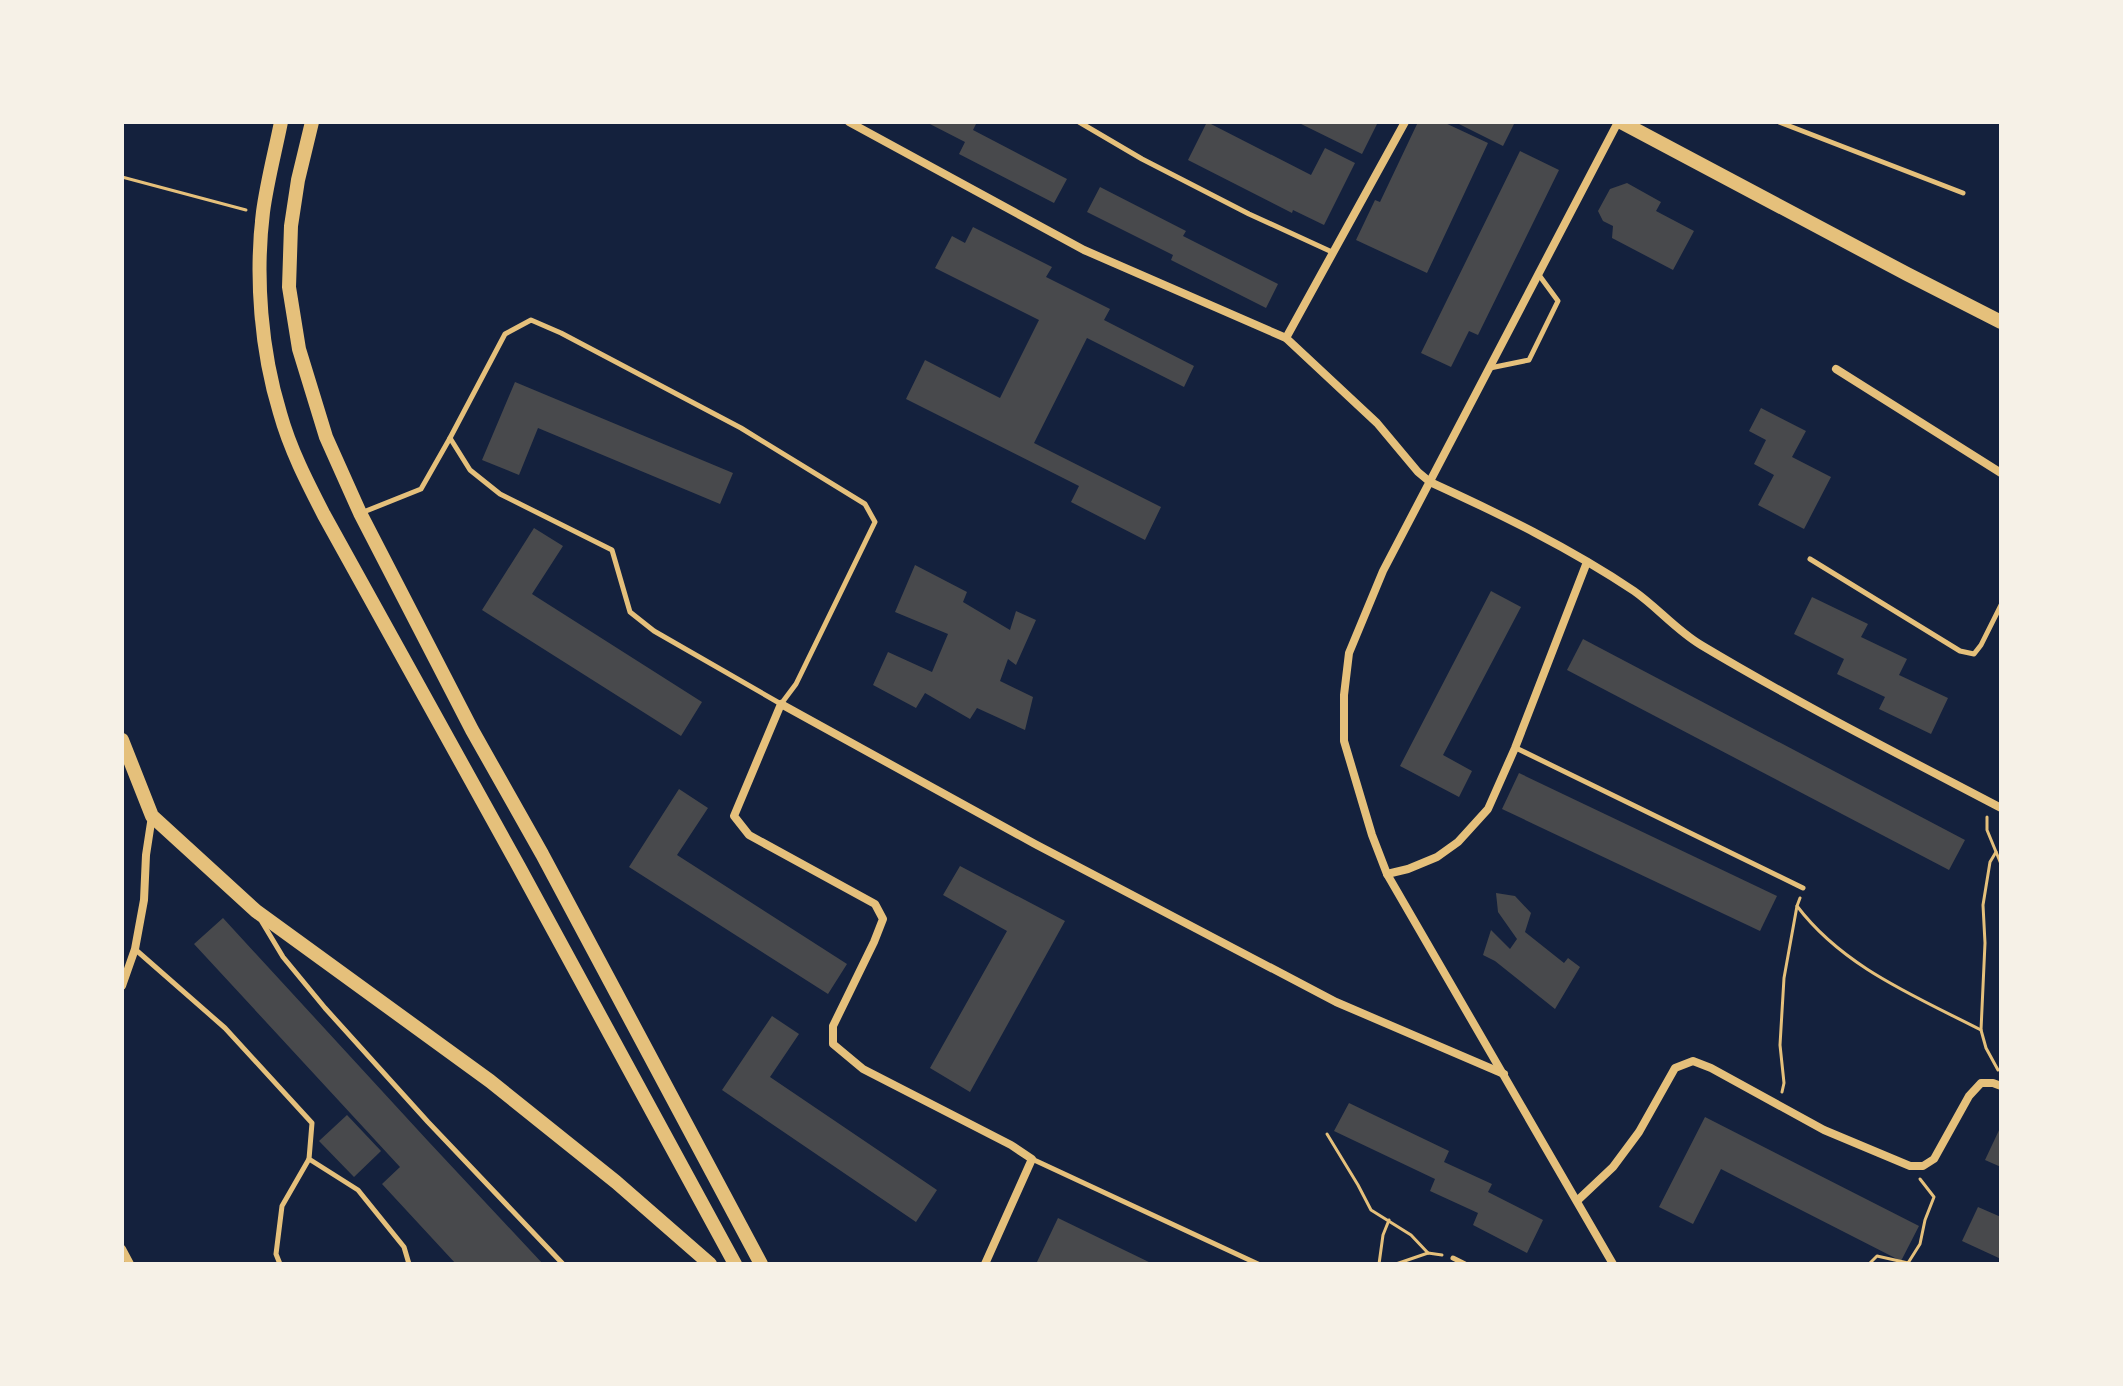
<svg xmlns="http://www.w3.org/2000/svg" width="2123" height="1386" viewBox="0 0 2123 1386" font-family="Spectral,serif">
<rect width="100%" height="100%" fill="#14213d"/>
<g fill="#48494c">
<path d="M926 122H977L973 130 1067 179 1054 203 959 154 965 142Z"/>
<path d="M1207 122 1311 175 1325 148 1355 163 1324 225 1293 210 1292 213 1188 160Z"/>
<path d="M1297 122H1378L1362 154Z"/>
<path d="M1418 122H1443L1488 143 1427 273 1356 240 1375 200 1380 202Z"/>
<path d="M1455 122H1515L1503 146Z"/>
<path d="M1520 151 1559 170 1478 335 1469 331 1451 367 1421 353Z"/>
<path d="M1627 183 1661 202 1656 211 1694 231 1673 270 1612 238 1613 226 1603 221 1598 211 1610 189Z"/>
<path d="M1100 187 1186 231 1183 236 1278 284 1266 308 1171 260 1173 255 1087 212Z"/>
<path d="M973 227 1052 267 1046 277 1110 309 1104 320 1194 366 1184 387 1087 338 1034 443 1161 507 1145 540 1071 502 1079 486 906 399 925 360 1000 398 1039 320 935 268 952 236 965 243Z"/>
<path d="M515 382 733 473 720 504 538 428 519 475 482 460Z"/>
<path d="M1761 408 1806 431 1792 457 1831 477 1804 529 1758 505 1774 475 1754 464 1766 440 1749 431Z"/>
<path d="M534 528 563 546 532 594 702 702 681 736 482 610Z"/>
<path d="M915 565 967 592 963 602 1010 630 1016 611 1036 620 1016 665 1008 659 1000 681 1033 697 1025 730 977 708 970 719 925 693 916 708 873 685 888 652 932 672 948 634 895 612Z"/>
<path d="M1491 591 1521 607 1443 755 1472 771 1459 797 1400 766Z"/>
<path d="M1812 597 1868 624 1861 637 1907 659 1899 675 1948 698 1931 734 1879 709 1885 697 1837 674 1844 659 1794 634Z"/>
<path d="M1583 639 1965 840 1949 870 1567 670Z"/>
<path d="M1519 773 1777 896 1760 931 1502 809Z"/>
<path d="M679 789 708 808 677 855 847 964 828 994 629 867Z"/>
<path d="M960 866 1065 921 970 1092 930 1068 1007 931 943 895Z"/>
<path d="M1496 893 1515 896 1531 913 1525 932 1564 963 1568 958 1580 967 1555 1009 1495 961 1483 955 1491 930 1510 949 1517 939 1498 912Z"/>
<path d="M223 918 428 1141 543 1264H456L382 1184 400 1167 194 944Z"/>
<path d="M772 1016 799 1034 770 1077 937 1190 916 1222 722 1090Z"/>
<path d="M1349 1103 1449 1151 1444 1162 1492 1184 1488 1192 1543 1220 1527 1253 1473 1225 1478 1213 1430 1191 1435 1179 1334 1131Z"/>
<path d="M347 1115 381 1151 354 1177 319 1141Z"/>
<path d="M1705 1117 1919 1226 1901 1261 1721 1169 1693 1224 1659 1207Z"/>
<path d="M2001 1126V1167L1985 1160Z"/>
<path d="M1978 1207 2001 1217V1259L1962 1241Z"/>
<path d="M1058 1218 1153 1264H1036Z"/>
</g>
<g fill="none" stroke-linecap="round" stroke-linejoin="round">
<g stroke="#e5c07b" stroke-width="3">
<path d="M122 177 246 210"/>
<path d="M1987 817V830L2001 864"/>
<path d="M1996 852 1990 862 1983 905 1985 943 1981 1030 1986 1048 1998 1070"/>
<path d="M1800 898 1797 906C1843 967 1915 996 1981 1030"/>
<path d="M1782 1092 1784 1083 1780 1045 1784 978 1797 906"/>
<path d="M1327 1134 1358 1185 1371 1210 1411 1235 1428 1253"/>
<path d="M1379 1264 1383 1235 1389 1220"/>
<path d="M1396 1264 1428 1253 1442 1255"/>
<path d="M1869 1264 1877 1256 1908 1263 1920 1244 1925 1220 1934 1197 1920 1179"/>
</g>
<g stroke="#e5c07b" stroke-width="5">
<path d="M1079 122 1142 159 1249 214 1332 252"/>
<path d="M1779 122 1963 193"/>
<path d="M531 320 561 333 741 428 865 504 875 522 796 684 781 704 654 631 630 612 612 550 500 494 470 470 450 438 505 334Z"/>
<path d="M1490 368 1529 360 1558 301 1539 275"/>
<path d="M361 513 421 489 450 438"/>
<path d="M1810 559 1960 651 1974 654 1981 645 2001 605"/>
<path d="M1516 748 1803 888"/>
<path d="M262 922 283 957 325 1008 428 1122 563 1264"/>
<path d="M136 950 225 1028 312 1123 309 1159 358 1190 404 1247 409 1264"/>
<path d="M1032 1159 1258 1264"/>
<path d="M1453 1258 1465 1264"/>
<path d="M280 1264 276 1254 282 1206 309 1159"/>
</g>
<g stroke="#e5c07b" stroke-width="8">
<path d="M849 122 1084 250 1286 338 1377 423 1418 472 1430 482C1500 514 1570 548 1634 591 1657 607 1676 630 1701 645 1798 703 1900 755 2001 808"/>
<path d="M1286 338 1405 122"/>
<path d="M1836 369 2001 473"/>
<path d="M1387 874 1408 869 1437 857 1458 842 1488 809 1515 748 1587 562"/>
<path d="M122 986 135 949 144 900 146 855 152 816"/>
<path d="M1578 1200 1613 1167 1639 1132 1675 1068 1693 1061 1711 1068 1824 1130 1910 1166H1923L1934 1159 1969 1096 1981 1083H1993L2001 1086"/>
<path d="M122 1249 130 1264"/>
<path d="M985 1264 1032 1159 1011 1145 863 1069 833 1044V1026L874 942 883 919 875 904 749 835 734 816 781 704 1035 844 1336 1002 1504 1074"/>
<path d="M1613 1264 1387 874 1372 835 1344 741V695L1349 653 1383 571 1618 122"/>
</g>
<g stroke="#e5c07b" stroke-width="14">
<path d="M281 122C275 152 267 182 263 212 255 277 261 351 280 413 290 449 307 482 324 515L519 867 735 1264"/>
<path d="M312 122 298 180 291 226 289 287 299 349 326 437 360 513 472 730 542 854 761 1264"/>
<path d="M1621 122 1907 274 2001 322"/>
<path d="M122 740 152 816 256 911 490 1081 616 1182 710 1264"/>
</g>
</g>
<rect width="2123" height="1386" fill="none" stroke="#f6f1e7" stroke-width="248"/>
</svg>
